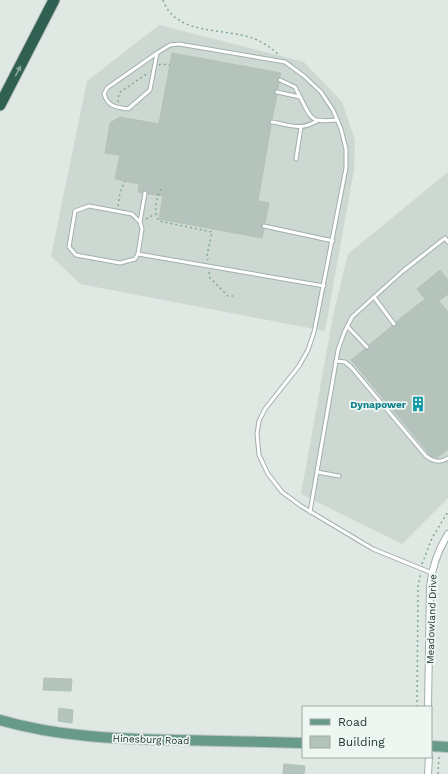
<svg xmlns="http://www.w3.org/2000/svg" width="448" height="774" viewBox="0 0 448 774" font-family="'Work Sans',sans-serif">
<rect width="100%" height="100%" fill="#dfe8e3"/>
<g fill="#cdd8d2">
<path d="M159 25 304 62 342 102 355 140 354 170 325 331 80 284 51 256 87 81Z"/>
<path d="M448 172V498L402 544 301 494 333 316 348 254Z"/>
</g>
<g fill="#b4c3bc" stroke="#b2c1b9">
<path d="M172 53 281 73 280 77 277 79 279 83 278 89 275 90 274 92 277 95 272 119 269 122 271 125 258 201 269 203 265 223 262 224 261 226 264 229 262 238 159 219 163 196 148 194 146 190H144L142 193 138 192 139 184 115 179 120 155 105 153 110 123 120 117 159 124Z"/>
<path d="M440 270 448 280V294L439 301 448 312V449L437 458 431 456 351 360 365 349H369V345L392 326H396V322L425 299 417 289Z"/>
<path d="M44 678 72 679 71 691 43 690Z"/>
<path d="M59 708 73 710 72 723 58 721Z"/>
<path d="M284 764 305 766 304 774H283Z"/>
</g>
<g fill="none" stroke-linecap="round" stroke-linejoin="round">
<defs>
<g id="lane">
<path d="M157 53 170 45 179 44 285 62 304 76 321 92 333 110 341 129 346 149V168L318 312 314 332 308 350 299 366 265 409 259 421 257 434 259 455 268 474 282 492 301 506 373 549 432 573"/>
<path d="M157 53 150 90 128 109C116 107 108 107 104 94L107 88Z"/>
<path d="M280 80 295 87 300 97"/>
<path d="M277 92 300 97C312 119 309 123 337 120"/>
<path d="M272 122C290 125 300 131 317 121"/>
<path d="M296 159 301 127"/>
<path d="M89 206 132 214 140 222 142 229 138 254 135 259 120 263 76 255 69 247 75 211Z"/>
<path d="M140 222 145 193"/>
<path d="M264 226 333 241"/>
<path d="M138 254 324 286"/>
<path d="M374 297 403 271 445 238 448 242"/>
<path d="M347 326 367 347"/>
<path d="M336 361 345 362 351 367 426 456C434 462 440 463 448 458"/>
<path d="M317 472 339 476"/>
<path d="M310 512 338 350 344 333 352 317 374 297 394 324"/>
</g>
<g id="street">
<path d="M428 707 430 586C432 567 438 550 448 534"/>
<path d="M428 774 429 757"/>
</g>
<g id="primary">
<path d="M0 720C58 737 118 739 178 740 220 741 261 742 303 743"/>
<path d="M431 746 448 747"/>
</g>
<path id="highway" d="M0 105 54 0"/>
</defs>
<use href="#lane" stroke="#a2afa9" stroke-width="5"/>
<use href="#street" stroke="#a2afa9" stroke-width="8"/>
<use href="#primary" stroke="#bcc3c1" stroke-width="12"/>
<use href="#highway" stroke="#bcc3c1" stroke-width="13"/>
<g stroke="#82a999" stroke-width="1.5" stroke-dasharray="2 3" stroke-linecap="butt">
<path d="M163 0C176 37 226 27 255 39 265 43 272 49 280 56"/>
<path d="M159 65 161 64 170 65"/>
<path d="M118 102 119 93 148 73"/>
<path d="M161 189C156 199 153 211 159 221L212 232 207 256 208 260"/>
<path d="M118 206 120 193 125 181"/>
<path d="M146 219 155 214"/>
<path d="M209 272 210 278 228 296H233"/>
<path d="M422 564 432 538 448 512"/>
<path d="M417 707 418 585 421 573"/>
<path d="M438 774 439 754"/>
</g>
<use href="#lane" stroke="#fff" stroke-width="3"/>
<use href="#street" stroke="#fff" stroke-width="6"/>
<use href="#primary" stroke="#679a88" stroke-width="10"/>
<use href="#highway" stroke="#306051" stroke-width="11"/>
</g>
<defs><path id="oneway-solid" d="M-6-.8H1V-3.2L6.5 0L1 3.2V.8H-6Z"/></defs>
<use fill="#86a499" href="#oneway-solid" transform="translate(18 71) rotate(-63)"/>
<defs>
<symbol id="building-bare" viewBox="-9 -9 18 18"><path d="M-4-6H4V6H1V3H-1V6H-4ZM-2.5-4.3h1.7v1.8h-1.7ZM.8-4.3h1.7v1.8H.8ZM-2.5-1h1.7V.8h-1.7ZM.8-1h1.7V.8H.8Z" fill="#0f9aa8" stroke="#eef6f1" stroke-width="2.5" paint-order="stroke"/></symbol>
</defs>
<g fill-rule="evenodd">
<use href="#building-bare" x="407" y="393" width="22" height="22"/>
</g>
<g text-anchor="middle" stroke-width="3.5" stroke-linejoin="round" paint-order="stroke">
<g font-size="10" font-weight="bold" fill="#0d838f" stroke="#eef6f1" text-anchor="end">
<text x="406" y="408">Dynapower</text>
</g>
<g font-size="10" fill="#21372f" stroke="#eef6f1">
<text transform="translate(431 619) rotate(-88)" y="4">Meadowland Drive</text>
<text transform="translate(151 739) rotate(2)" y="4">Hinesburg Road</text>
</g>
</g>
<rect x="302" y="706" width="130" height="52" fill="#eef6f1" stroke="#9caaa3"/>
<rect x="310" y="719" width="20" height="6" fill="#679a88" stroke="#9caaa3"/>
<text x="338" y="726" font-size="12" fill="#21372f">Road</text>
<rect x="310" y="736" width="20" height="12" fill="#b4c3bc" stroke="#9caaa3"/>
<text x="338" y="746" font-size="12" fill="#21372f">Building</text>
</svg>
